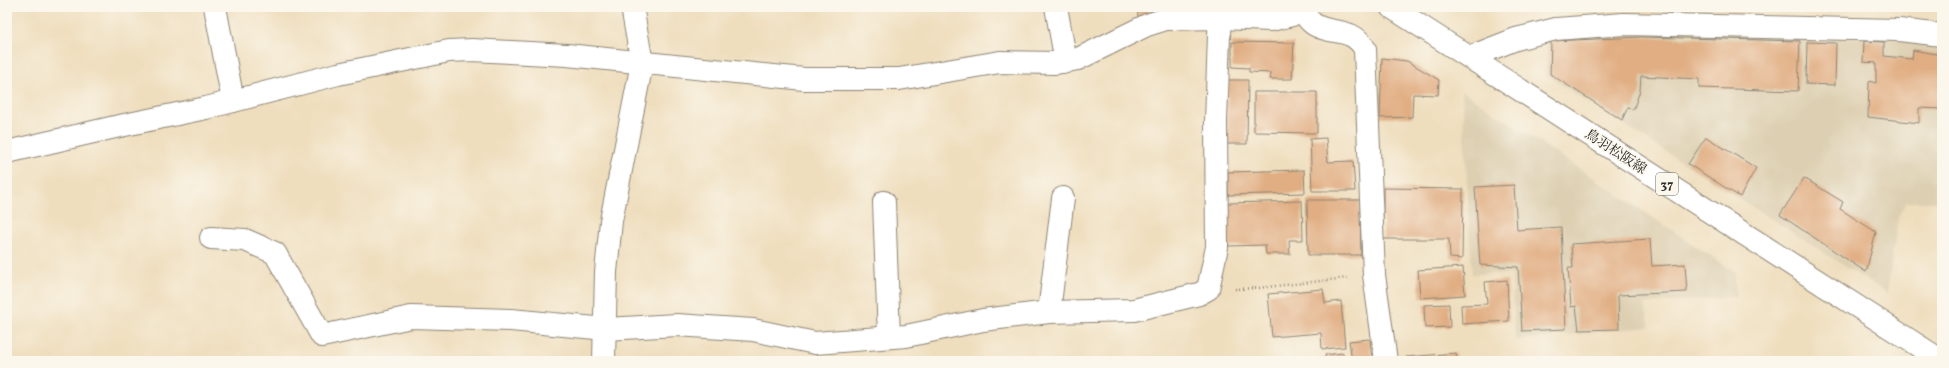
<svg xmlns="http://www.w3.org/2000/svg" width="1949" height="368" viewBox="0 0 1949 368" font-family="Vollkorn,'Noto Serif JP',serif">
<rect width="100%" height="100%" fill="#fbf7ec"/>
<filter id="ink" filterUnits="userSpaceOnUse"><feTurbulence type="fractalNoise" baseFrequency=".025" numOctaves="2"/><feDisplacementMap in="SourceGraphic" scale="8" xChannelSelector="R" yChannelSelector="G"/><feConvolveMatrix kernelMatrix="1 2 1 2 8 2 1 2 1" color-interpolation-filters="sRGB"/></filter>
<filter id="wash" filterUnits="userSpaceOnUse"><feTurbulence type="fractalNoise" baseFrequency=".012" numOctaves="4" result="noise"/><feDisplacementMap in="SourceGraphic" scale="16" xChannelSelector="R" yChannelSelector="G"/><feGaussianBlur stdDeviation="0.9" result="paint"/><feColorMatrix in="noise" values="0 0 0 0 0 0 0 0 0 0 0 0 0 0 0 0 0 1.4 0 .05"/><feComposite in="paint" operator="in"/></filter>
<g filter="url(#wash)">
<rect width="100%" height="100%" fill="#efdebe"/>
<g fill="#ddcfb1">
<path d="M1568 34 1889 38 1942 45V202H1906L1898 217 1887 293 1546 75 1547 38Z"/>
<path d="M1462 91 1735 272 1736 297 1644 304 1650 327 1515 340 1512 274H1472Z"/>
</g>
<g id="blocks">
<g fill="#e1ae83">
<path d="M1136 7H1151V11L1139 20Z"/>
<path d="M1641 37 1800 41 1798 91 1699 88V79L1641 76 1640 91 1633 110 1628 107 1622 120 1550 74 1551 41Z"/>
<path d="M1864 41 1884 42V56L1912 59 1913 50 1942 55V109L1919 108V123L1868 117 1869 81 1876 83V63L1863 62Z"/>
<path d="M1232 42 1294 43 1292 79H1270L1271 73 1249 72V68L1232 67Z"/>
<path d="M1807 42 1836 43 1835 85 1806 84Z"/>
<path d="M1382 58 1407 61 1439 80 1438 95 1413 94 1412 117 1380 118Z"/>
<path d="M1228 80H1248L1247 144H1227Z"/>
<path d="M1254 92H1317V133L1254 132Z"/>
<path d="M1706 137 1756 168 1740 197 1688 164Z"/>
<path d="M1326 138 1328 162 1353 161 1355 191H1312L1310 139Z"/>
<path d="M1304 170 1305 193 1228 195V172Z"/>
<path d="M1804 178 1843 202 1840 209 1876 232 1866 272 1780 215Z"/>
<path d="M1514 185 1517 230 1561 227 1566 329 1522 331 1518 267 1480 265 1475 187Z"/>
<path d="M1383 188 1463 189 1462 259 1450 258 1449 239H1383Z"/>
<path d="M1307 200H1360L1361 255H1308Z"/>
<path d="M1302 201 1303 240H1289L1290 254H1266L1265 245 1227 246 1226 203Z"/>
<path d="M1650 239 1652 266 1685 264 1687 292 1618 295 1619 329 1579 330 1576 306 1571 307 1568 268H1573L1571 244Z"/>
<path d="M1463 267 1465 295 1420 298 1418 270Z"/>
<path d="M1507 280 1509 321 1462 324 1461 305 1487 304 1485 282Z"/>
<path d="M1323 289 1325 303 1341 301 1345 347 1322 349 1321 333 1272 337 1268 294Z"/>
<path d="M1449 304 1450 327 1425 328 1424 305Z"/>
<path d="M1370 339 1372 361H1352L1349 341Z"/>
<path d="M1343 353 1344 361H1325V355Z"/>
<path d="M1456 353 1457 361H1406V357Z"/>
</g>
</g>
</g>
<g filter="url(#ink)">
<use href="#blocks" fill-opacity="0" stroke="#8d8474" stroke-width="1"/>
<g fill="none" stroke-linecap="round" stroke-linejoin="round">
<defs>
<g id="minor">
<path d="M215 7 233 101"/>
<path d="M1056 7 1066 62"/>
<path d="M1302 10C1306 16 1310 23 1317 26 1335 35 1352 27 1365 49L1374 275 1386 361"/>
<path d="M1470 57 1516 39 1556 29 1624 24 1899 30 1942 35"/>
<path d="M7 152 115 127 206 108 338 74 449 51 472 50 567 55 804 79H899L1000 62 1056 63 1078 59 1147 25 1166 19 1221 18 1271 20 1292 15 1306 7"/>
<path d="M884 202 889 337"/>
<path d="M211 238 245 240 275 253 322 336 411 317 511 320 606 329 677 325 753 330 815 343 906 336 983 320 1049 312 1134 310 1199 294 1208 289 1217 247 1216 122 1220 7"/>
<path d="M1049 312 1063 198"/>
<path d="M604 361 606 272 611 221 642 63 632 7"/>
</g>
<path id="major" d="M1391 7 1942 361"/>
</defs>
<use href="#minor" stroke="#8d8474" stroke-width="24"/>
<use href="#major" stroke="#8d8474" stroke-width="24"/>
<path stroke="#8d8474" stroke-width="2.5" stroke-dasharray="1 3" stroke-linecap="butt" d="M1235 289 1258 288 1347 278"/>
<use href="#minor" stroke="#fff" stroke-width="22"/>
<use href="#major" stroke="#fff" stroke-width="22"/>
</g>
</g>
<g text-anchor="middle" stroke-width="3.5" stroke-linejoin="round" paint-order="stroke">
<rect fill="#fbf7ec" stroke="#696865" stroke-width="1" x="1656" y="173" width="22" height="22" rx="3"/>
<g font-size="13" font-weight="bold" fill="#2b2b2b">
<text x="1667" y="189">37</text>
</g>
<g font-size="14" fill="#2b2b2b" stroke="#fbf7ec">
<text transform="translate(1616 151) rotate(33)" y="5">鳥羽松阪線</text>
</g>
</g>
<rect width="1949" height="368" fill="none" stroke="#fbf7ec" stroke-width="24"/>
</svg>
